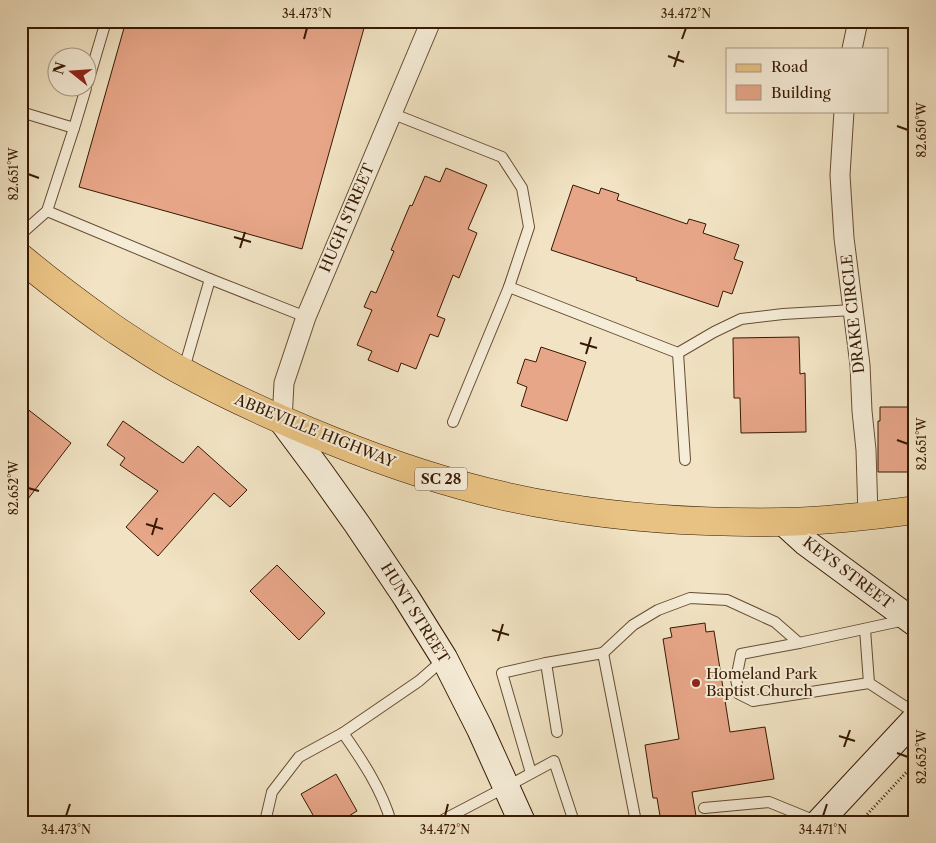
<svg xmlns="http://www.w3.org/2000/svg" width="936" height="843" viewBox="0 0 936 843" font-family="'Libre Caslon Text',serif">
<rect width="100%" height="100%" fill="#f1e3c3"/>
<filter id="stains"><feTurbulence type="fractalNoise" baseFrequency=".004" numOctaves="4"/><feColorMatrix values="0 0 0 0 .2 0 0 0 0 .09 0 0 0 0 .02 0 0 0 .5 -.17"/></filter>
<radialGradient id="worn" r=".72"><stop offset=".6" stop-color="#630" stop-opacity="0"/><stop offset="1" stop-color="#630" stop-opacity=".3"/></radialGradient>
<g fill="#e7a688" stroke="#371903">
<path d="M126 21H366L302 249 79 187Z"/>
<path d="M446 168 487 185 468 229 477 233 459 278 453 275 437 316 445 319 438 337 430 334 416 369 401 363 398 372 368 360 372 351 357 345 372 310 364 307 371 291 376 293 394 251 391 250 410 205 412 206 425 176 440 182Z"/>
<path d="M573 185 599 194 601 188 619 194 617 200 687 224 689 219 706 224 703 233 739 245 734 259 743 262 732 294 723 291 718 307 636 280 637 278 551 250Z"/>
<path d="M799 337 800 374 805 373 806 432 741 433 740 398H734L733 338Z"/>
<path d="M541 347 586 362 567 421 521 406 527 387 517 383 525 359 536 362Z"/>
<path d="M21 404 71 443 21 508Z"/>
<path d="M880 407H915V472H878V421H880Z"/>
<path d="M123 421 183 463 198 446 247 490 230 507 214 493 158 556 126 527 158 491 120 465 125 458 107 445Z"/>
<path d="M277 565 325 613 299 640 250 591Z"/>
<path d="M705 623 706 632 714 631 730 732 765 727 774 779 692 792 697 822H661L657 798H653L645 745 679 739 663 639 672 637 670 628Z"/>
<path d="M336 774 357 811 339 822H317L301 794Z"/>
</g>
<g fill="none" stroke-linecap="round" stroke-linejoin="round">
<defs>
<g id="lane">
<path d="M88 82 106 21"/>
<path d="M21 112 74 128 47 211 21 234"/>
<path d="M391 113 502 157 522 188 529 227 509 287 678 353 714 332 741 319 783 314 853 310"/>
<path d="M74 128 86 88"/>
<path d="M47 211 210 279 306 317"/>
<path d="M678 353 685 460"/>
<path d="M183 372 210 279"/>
<path d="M453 422 509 287"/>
<path d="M905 620 799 643 741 654 736 679 739 694 753 701 869 683 915 713"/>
<path d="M865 629 869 683"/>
<path d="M603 653 633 625 658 610 690 598 727 600 775 622 799 643"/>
<path d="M546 663 557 732"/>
<path d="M343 733C362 760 382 790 391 822"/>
<path d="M531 773 502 673 546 663 603 653 636 822"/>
<path d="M704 808 769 802 818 822"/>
<path d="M265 822 272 792 299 757 343 733 419 681 443 660"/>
<path d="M439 822 506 787 554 761 574 822"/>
</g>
<g id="street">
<path d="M852 49 858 21"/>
<path d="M844 111 840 175 844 238 860 365 862 411 866 450 868 516"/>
<path d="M282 421 284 383 306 317 431 21"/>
</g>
<g id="secondary">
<path d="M282 421 320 472 357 524 406 597 444 658 480 729 522 822"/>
<path d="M783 522 805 542 915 623"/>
<path d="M819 822 915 719"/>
</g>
<path id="primary" d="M21 258C51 283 82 306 113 328 134 342 156 357 178 369 227 396 278 419 330 440 404 470 482 495 561 507 633 519 708 523 781 522 826 521 871 516 915 510"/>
</defs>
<use href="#lane" stroke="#664c33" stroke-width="12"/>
<use href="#street" stroke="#664c33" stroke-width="21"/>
<use href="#secondary" stroke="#371903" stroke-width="28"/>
<use href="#primary" stroke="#371903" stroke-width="29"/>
<path stroke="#371903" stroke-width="3" stroke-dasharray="1 2.5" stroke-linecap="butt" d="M860 822 915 763"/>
<use href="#lane" stroke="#f6edd8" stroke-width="10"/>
<use href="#street" stroke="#f6edd8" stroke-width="19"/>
<use href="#secondary" stroke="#f6edd8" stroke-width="26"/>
<use href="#primary" stroke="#e8c282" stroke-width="28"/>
</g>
<path fill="none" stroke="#371903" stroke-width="2" d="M304 39 307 28M682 39 686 28M668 56 684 62M674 67 679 51M897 126 908 130M28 174 39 178M234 237 251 242M240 248 245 232M580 343 597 348M586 354 591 337M897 440 908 444M28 488 39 491M146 524 163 529M152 535 157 518M492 630 509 635M498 641 503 624M839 736 855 741M844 747 850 730M897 753 908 757M66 816 70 804M445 816 448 804M823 816 827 804"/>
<circle fill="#8f2418" stroke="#f6edd8" stroke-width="2" cx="696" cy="683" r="5"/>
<g text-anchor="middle" stroke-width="4" stroke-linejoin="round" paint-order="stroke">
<rect fill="#f6edd8" stroke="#705943" stroke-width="1" x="415" y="467.5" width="52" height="23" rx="4"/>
<g font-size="14" font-weight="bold" fill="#371903">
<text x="441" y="484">SC 28</text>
</g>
<g font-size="15" fill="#371903" stroke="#f6edd8">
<text transform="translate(347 218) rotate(-67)" y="5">HUGH STREET</text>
<text transform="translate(853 314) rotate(-96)" y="5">DRAKE CIRCLE</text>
<text transform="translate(315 431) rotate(22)" y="5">ABBEVILLE HIGHWAY</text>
<text transform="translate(848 573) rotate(37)" y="5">KEYS STREET</text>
<text transform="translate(415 613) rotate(58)" y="5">HUNT STREET</text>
</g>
<g font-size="15" fill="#371903" stroke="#f6edd8" text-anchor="start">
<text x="706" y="679">Homeland Park<tspan x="706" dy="17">Baptist Church</tspan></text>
</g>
</g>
<rect width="936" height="843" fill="none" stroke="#f1e3c3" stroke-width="55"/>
<rect x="726" y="48" width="162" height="65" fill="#f6edd8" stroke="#aa9883"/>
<rect x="736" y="64" width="25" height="8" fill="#e8c282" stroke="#aa9883"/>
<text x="771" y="72" font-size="15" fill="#371903">Road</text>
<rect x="736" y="85" width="25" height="15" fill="#e7a688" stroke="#aa9883"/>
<text x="771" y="98" font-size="15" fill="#371903">Building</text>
<g transform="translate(72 72) rotate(287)"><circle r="24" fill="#f6edd8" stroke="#aa9883"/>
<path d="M0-4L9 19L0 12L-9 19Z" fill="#8f2418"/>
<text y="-8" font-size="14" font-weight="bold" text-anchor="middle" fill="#371903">N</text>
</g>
<rect x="28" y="28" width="880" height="788" fill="none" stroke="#371903" stroke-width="2"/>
<g font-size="12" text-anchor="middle" fill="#371903">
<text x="307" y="18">34.473°N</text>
<text x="686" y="18">34.472°N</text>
<text transform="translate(922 130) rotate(-90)" y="4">82.650°W</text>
<text transform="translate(14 174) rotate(-90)" y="4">82.651°W</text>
<text transform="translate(922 444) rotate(-90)" y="4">82.651°W</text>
<text transform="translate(14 488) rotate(-90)" y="4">82.652°W</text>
<text transform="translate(922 757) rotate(-90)" y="4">82.652°W</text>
<text x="66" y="834">34.473°N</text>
<text x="445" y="834">34.472°N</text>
<text x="823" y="834">34.471°N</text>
</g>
<rect width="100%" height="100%" filter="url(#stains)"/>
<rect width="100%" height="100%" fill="url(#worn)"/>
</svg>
